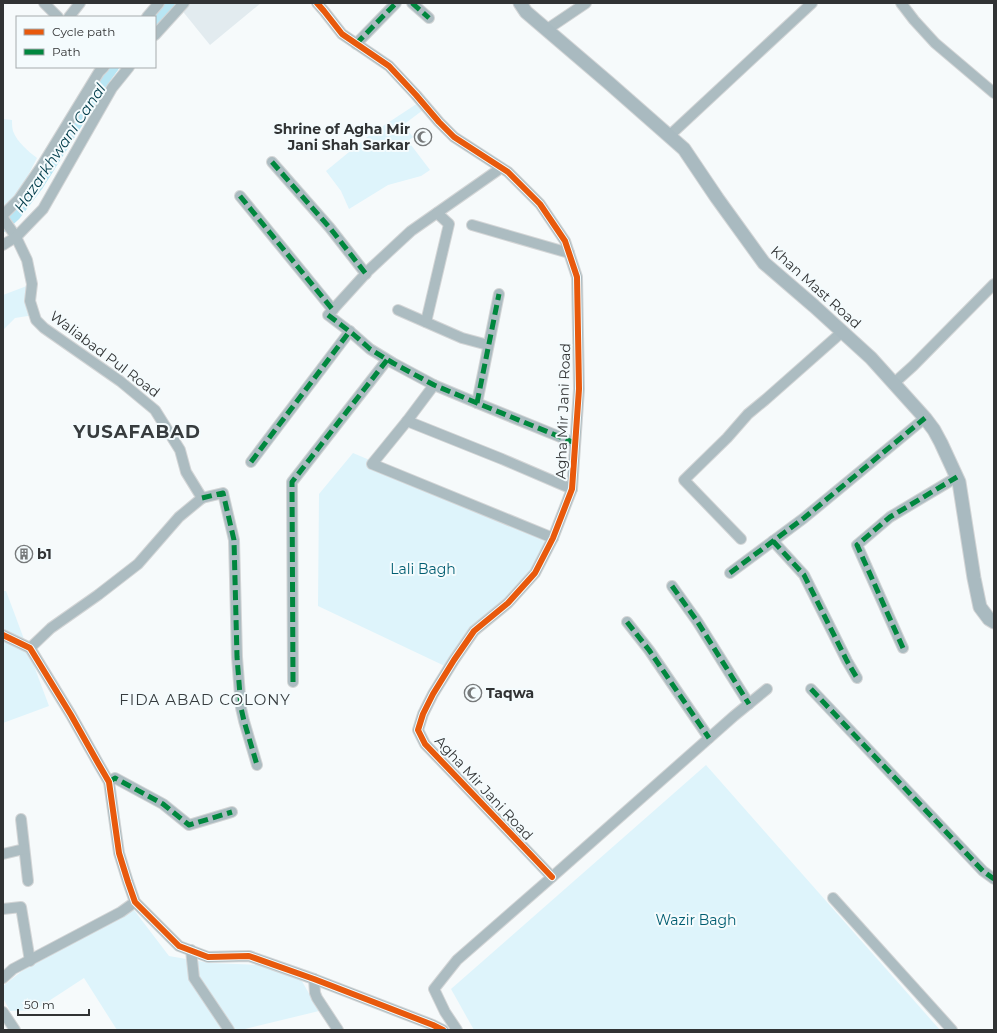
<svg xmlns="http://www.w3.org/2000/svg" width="997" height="1033" viewBox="0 0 997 1033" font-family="Montserrat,sans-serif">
<rect width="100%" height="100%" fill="#f6fafb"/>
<path fill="#e2ebef" d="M184 3H261L210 45 180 8Z"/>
<g fill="#def4fb">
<path d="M421 101 427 107 403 125 413 137 408 141 430 170 421 176 388 185 349 209 341 191 326 171 371 134Z"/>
<path d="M3 119 12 120C12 124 12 127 13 131 17 142 28 151 37 158L20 191 3 207Z"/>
<path d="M32 284 34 315 15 318 3 330V295Z"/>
<path d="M353 453 553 538 535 573 474 631 449 668 318 606 319 494Z"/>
<path d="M3 591H6L49 706 3 723Z"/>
<path d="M706 765 940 1030H474L451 989Z"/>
<path d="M134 910 169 956 210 963 262 965 299 976 319 1011 245 1029 235 1030H117L84 978 35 1010 10 1011 3 998V986L22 971Z"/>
</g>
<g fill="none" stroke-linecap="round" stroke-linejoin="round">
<g stroke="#b8e6f4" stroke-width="10">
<path d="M155 20 170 3"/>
<path d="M3 227 16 215 38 186 106 78 114 67"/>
</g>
<defs>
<g id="street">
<path d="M44 3 58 17"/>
<path d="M317 3 324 11 342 34 389 66 416 95 439 122 454 137 508 172 540 204 565 241 577 277 579 389 572 489 553 538 535 573 508 603 474 631 454 660 433 694 423 714 418 730 425 744 552 877"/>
<path d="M412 3 429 18"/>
<path d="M901 3 914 20 935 43 994 93"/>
<path d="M69 17 80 3"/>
<path d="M147 17 159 3"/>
<path d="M546 30 586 3"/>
<path d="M155 35 184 3"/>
<path d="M356 44 396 3"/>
<path d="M669 136 812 3"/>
<path d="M272 162 330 228 366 274"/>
<path d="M501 168 411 231 369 270 328 315 353 334 370 349 393 363 434 385 477 403 575 443"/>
<path d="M240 196 333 310"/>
<path d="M3 215 19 199 41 167 99 72 104 67"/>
<path d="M3 218 16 237 27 260 32 284 30 301 36 320 44 328 120 381 155 410 180 450 186 472 202 498 179 517 138 564 98 595 51 628 30 648"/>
<path d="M472 225 569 253"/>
<path d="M3 245 16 237 43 209 112 88 129 67"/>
<path d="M398 310 462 338 488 345"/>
<path d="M426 322 449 224 437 213"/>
<path d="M893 384 913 366 994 284"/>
<path d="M434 385 407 421 372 464 553 538"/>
<path d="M477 403 499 294"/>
<path d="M407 421 502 459 572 489"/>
<path d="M251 462 350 331"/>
<path d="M202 498 223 493 234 540 237 657 241 708 244 721 257 765"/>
<path d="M741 539 684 480 727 438 748 414 765 400 842 332"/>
<path d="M773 541 804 575 847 661 857 678"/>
<path d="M730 573 804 518 925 418"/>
<path d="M672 586 697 621 749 704"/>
<path d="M627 622 649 650 709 738"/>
<path d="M3 635 30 648 71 715 98 763 109 782 119 853 128 882 135 902 179 946 208 957 249 956 314 979 433 1025 443 1030"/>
<path d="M903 648 857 545 890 517 957 477"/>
<path d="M293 682 292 482 387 360"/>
<path d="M811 689 983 871 994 879"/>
<path d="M109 782 115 778 163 804 189 825 232 812"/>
<path d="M21 819 28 881"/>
<path d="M3 854 24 849"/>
<path d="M833 898 952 1030"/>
<path d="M3 909 21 907 30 961"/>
<path d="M191 950 194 978 229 1030"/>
<path d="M3 978 13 969 121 912 135 902"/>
<path d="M314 979 315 993 317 998 338 1030"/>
<path d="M3 1012 15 1030"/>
<path d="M457 1030 445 1012 434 989 457 960 552 877 734 716 767 689"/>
</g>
<path id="secondary" d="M520 3 526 12 609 83 684 149 717 198 764 263 814 306 871 358 925 418 934 430 941 443 959 482 974 578 980 607 989 619 994 622"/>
</defs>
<use href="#street" stroke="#d3d5d6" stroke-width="12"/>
<use href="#secondary" stroke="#d3d5d6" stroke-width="15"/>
<use href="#street" stroke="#acbcc1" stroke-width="10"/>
<use href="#secondary" stroke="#a9bac0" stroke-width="13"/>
<g stroke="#00873e" stroke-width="5" stroke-dasharray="10 5" stroke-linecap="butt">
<path d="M412 3 429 18"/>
<path d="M356 44 396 3"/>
<path d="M272 162 330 228 366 274"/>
<path d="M240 196 333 310"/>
<path d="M328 315 353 334 370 349 393 363 434 385 477 403 575 443"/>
<path d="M477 403 499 294"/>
<path d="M251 462 350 331"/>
<path d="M202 498 223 493 234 540 237 657 241 708 244 721 257 765"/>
<path d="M773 541 804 575 847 661 857 678"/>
<path d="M730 573 804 518 925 418"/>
<path d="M672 586 697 621 749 704"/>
<path d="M627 622 649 650 709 738"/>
<path d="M903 648 857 545 890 517 957 477"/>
<path d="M293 682 292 482 387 360"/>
<path d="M811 689 983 871 994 879"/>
<path d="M109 782 115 778 163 804 189 825 232 812"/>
</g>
<defs>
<g id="cycleway">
<path d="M317 3 324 11 342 34 389 66 416 95 439 122 454 137 508 172 540 204 565 241 577 277 579 389 572 489 553 538 535 573 508 603 474 631 454 660 433 694 423 714 418 730 425 744 552 877"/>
<path d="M3 635 30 648 71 715 98 763 109 782 119 853 128 882 135 902 179 946 208 957 249 956 314 979 433 1025 443 1030"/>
</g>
</defs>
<use href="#cycleway" stroke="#f4fbfd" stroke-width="8"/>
<use href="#cycleway" stroke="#e8590c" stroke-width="6"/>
</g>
<defs>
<symbol id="mosque-ring" viewBox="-11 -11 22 22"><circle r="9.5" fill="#f4fbfd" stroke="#76797a" stroke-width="1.5"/><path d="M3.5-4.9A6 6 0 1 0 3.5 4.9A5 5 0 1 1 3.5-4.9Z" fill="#76797a"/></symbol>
<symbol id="building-ring" viewBox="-11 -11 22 22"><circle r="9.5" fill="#f4fbfd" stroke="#76797a" stroke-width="1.5"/><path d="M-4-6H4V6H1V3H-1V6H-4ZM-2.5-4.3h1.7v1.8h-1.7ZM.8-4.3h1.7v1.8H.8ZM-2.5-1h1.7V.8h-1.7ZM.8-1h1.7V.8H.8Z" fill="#76797a"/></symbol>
</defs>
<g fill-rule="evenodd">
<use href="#mosque-ring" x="413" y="127" width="20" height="20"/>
<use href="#building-ring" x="14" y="544" width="20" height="20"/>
<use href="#mosque-ring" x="463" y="683" width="20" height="20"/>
</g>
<g text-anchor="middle" stroke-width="4" stroke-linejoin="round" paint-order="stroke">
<g font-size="14" font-weight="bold" fill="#313334" stroke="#f4fbfd" text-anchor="start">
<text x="410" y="134" text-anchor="end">Shrine of Agha Mir<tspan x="410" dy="16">Jani Shah Sarkar</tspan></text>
<text x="37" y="559">b1</text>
<text x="486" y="698">Taqwa</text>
</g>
<g font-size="14" fill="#313334" stroke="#f4fbfd">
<text transform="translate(816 287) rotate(42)" y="5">Khan Mast Road</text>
<text transform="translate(105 354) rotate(37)" y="5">Waliabad Pul Road</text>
<text transform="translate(563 411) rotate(-88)" y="5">Agha Mir Jani Road</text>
<text transform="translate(484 788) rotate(47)" y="5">Agha Mir Jani Road</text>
</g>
<g font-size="14" fill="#005d71" stroke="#f4fbfd">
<text x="423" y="574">Lali Bagh</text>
<text x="696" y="925">Wazir Bagh</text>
</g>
<g font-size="15" font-style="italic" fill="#003c4a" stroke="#f4fbfd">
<text transform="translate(60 148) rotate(-56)" y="5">Hazarkhwani Canal</text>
</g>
<g font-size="15" letter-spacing="1" fill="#373c3e" stroke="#f4fbfd">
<text x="205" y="705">FIDA ABAD COLONY</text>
</g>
<g font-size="18" font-weight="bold" letter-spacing="1" fill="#373c3e" stroke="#f4fbfd">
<text x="137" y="438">YUSAFABAD</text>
</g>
</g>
<rect width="997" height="1033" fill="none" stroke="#313334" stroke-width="8"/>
<rect x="16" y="16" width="140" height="52" fill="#f4fbfd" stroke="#a6abad"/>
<rect x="24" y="29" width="20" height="6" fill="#e8590c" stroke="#a6abad"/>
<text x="52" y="36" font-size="12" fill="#313334">Cycle path</text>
<rect x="24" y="49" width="20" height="6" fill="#00873e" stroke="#a6abad"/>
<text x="52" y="56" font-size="12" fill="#313334">Path</text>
<path d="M18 1009v6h71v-6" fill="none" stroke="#313334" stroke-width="2"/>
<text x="24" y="1009" font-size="12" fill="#313334" stroke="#f4fbfd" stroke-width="3" paint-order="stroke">50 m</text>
</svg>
